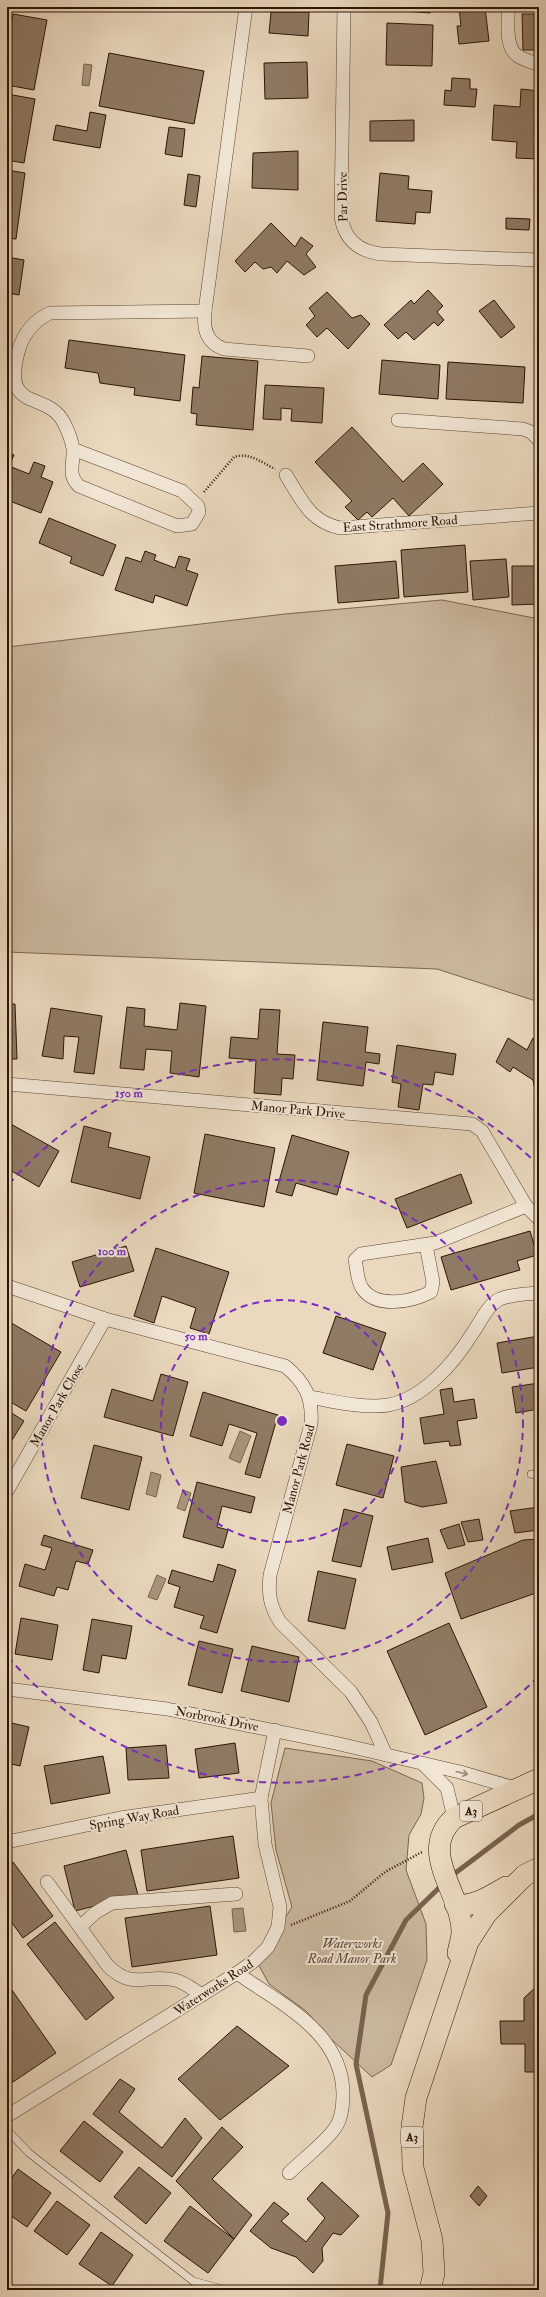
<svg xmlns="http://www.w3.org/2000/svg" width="546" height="2297" viewBox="0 0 546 2297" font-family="'IM FELL Double Pica',serif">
<rect width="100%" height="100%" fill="#ead9be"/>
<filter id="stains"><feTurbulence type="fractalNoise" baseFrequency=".005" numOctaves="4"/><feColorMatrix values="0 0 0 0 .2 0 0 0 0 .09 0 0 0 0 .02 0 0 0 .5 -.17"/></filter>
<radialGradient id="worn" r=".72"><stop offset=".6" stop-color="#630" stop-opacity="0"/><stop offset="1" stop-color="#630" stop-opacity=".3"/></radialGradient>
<g fill="#cab89e" stroke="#7b6651">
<path d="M442 600 539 619V1002L437 969 7 952V647L285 614Z"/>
<path d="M285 1748 372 1761 422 1783 424 1798 421 1814 409 1835 406 1870 426 1924 427 1960 391 2065 372 2077 330 2038 306 2011 269 1984 257 1962 292 1907 276 1850 271 1803Z"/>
</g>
<g fill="#a9967f" stroke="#77624e">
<path d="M84 64 92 65 89 86 82 85Z"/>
<path d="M240 1431 251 1436 240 1463 229 1458Z"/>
<path d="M151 1472 161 1475 156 1497 146 1494Z"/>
<path d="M183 1490 191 1493 185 1511 177 1508Z"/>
<path d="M157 1575 166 1579 157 1600 148 1597Z"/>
<path d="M243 1908 246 1931 234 1932 232 1909Z"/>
</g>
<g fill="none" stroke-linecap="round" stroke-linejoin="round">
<g stroke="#77624e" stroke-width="5">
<path d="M450 1877 519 1825 539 1814"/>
<path d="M380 2289 388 2213 356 2064 366 1995 406 1920 443 1884"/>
</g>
</g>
<g fill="#8f7a65" stroke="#2c1404">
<path d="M393 7H431L430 13 393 10Z"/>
<path d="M459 7H485L489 41 459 44 457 26H461Z"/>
<path d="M271 12H309L308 36 269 33Z"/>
<path d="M13 14 47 20 34 90 7 85V35H9Z"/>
<path d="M522 14H539V50H523Z"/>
<path d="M387 23 433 25 432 66 386 65Z"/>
<path d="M109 53 204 71 194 124 99 106Z"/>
<path d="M307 62 308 98 265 99 264 63Z"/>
<path d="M452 78 470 79V89H477L475 107 444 105 445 90 451 91Z"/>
<path d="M521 89 539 91V159L516 158 517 142 492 140 494 105 520 107Z"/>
<path d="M7 94 35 99 24 163 7 160Z"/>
<path d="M90 112 106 115 100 148 53 140 56 125 87 131Z"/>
<path d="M414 120V141H370V121Z"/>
<path d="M169 127 185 129 182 157 165 154Z"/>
<path d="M298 151V190L252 188 253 153Z"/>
<path d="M7 170 25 173 16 239 7 238Z"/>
<path d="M380 173 409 176 408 189 432 191 430 213 416 212 415 224 376 221Z"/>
<path d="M188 174 200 176 196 207 184 205Z"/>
<path d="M506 218 530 219 529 230 506 229Z"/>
<path d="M271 223 295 247 301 237 313 246 306 254 316 267 304 275 287 261 277 273 271 267 263 269 255 262 245 272 235 261Z"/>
<path d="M7 257 24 260 19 295 7 293Z"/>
<path d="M428 290 443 306 437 312 444 320 438 326 434 322 414 340 406 332 398 339 384 325 411 300 414 304Z"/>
<path d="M327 292 352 318 361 315 370 324 348 349 327 328 317 337 306 325 315 316 309 308Z"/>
<path d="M494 300 515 327 501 338 479 311Z"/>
<path d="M69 340 185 355 180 401 134 395 135 388 100 383 98 373 65 368Z"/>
<path d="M202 356 258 361 253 430 196 425 197 414 191 413 193 387 199 388Z"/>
<path d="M382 360 440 365 438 399 379 394Z"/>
<path d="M448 362 525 367 523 403 446 399Z"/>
<path d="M265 385 324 388 322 423 291 421 292 409 281 408V420L263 419Z"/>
<path d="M352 427 403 482 423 463 443 484 409 516 393 498 372 517 367 512 358 520 345 507 352 501 315 462Z"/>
<path d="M7 452 14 455 9 466 29 474 34 462 45 466 41 477 53 482 41 513 7 500Z"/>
<path d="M49 518 116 545 103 576 70 563 72 557 39 543Z"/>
<path d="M465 545 468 592 404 597 401 550Z"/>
<path d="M145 551 156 555 154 560 175 568 179 556 190 559 186 570 198 574 187 606 155 595 153 603 115 590 126 557 141 562Z"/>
<path d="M506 559 509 597 473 600 470 561Z"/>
<path d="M396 561 399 598 338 603 335 566Z"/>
<path d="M512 566H539V604L512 605Z"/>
<path d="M180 1003 206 1006 199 1077 170 1073 172 1051 146 1049 144 1070 120 1068 127 1007 145 1009 144 1026 177 1030Z"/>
<path d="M7 1004H15L17 1059H7Z"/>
<path d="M51 1008 102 1016 94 1074 74 1072 79 1037 64 1036 63 1059 42 1056Z"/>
<path d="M260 1009 280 1010 277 1054 295 1055 293 1079 282 1078 281 1095 254 1093 256 1060 229 1058 231 1037 258 1039Z"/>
<path d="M323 1022 368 1027 365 1052 380 1054 379 1064 366 1062 363 1086 317 1080Z"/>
<path d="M508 1038 527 1050 533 1038 539 1041V1108L533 1080 513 1067 510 1072 496 1062Z"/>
<path d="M397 1045 456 1054 453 1075 435 1072 433 1085 423 1084 419 1110 398 1107 401 1084 392 1082Z"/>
<path d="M9 1123 59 1151 39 1187 10 1170 7 1176V1126Z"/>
<path d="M84 1126 111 1133 108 1147 150 1157 140 1199 71 1182Z"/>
<path d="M205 1134 275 1148 264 1207 194 1193Z"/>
<path d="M292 1135 349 1152 337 1195 296 1183 292 1196 276 1192Z"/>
<path d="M461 1174 472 1203 407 1228 395 1199Z"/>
<path d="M7 1228 10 1250H7Z"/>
<path d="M530 1231 537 1255 517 1261 520 1270 451 1290 441 1257Z"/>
<path d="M126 1246 134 1271 80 1287 72 1262Z"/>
<path d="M156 1248 229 1272 209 1334 190 1328 196 1308 162 1296 154 1323 134 1316Z"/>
<path d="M336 1316 386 1333 373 1370 323 1353Z"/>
<path d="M8 1321 61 1352 26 1411 7 1400Z"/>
<path d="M539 1336V1367L502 1373 497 1343Z"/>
<path d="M161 1374 188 1382 173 1436 104 1417 112 1389 153 1401Z"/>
<path d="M539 1383V1409L516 1413 512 1387Z"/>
<path d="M452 1388 454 1402 474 1399 477 1418 457 1421 461 1445 450 1446 449 1441 424 1444 420 1418 444 1414 440 1390Z"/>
<path d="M203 1392 278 1415 260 1478 245 1474 257 1433 229 1424 222 1446 190 1436Z"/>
<path d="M7 1410 24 1421 7 1448Z"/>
<path d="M347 1444 394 1456 383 1498 336 1485Z"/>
<path d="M94 1445 142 1457 129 1510 81 1498Z"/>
<path d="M436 1461 447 1503 422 1507 405 1502 401 1467Z"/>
<path d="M197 1482 255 1497 251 1513 222 1506 217 1527 228 1530 223 1548 183 1537Z"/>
<path d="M539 1507V1530L515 1533 510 1511Z"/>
<path d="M344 1509 373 1516 361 1567 332 1561Z"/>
<path d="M479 1519 483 1540 468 1542 461 1522Z"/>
<path d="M459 1524 465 1545 448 1549 440 1530Z"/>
<path d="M44 1535 93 1550 88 1564 76 1561 68 1590 57 1587 54 1596 19 1586 25 1564 45 1570 52 1548 41 1545Z"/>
<path d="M428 1538 433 1562 392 1570 387 1547Z"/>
<path d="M539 1539V1592L461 1619 445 1573 523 1540Z"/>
<path d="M218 1564 236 1570 217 1633 200 1628 204 1616 174 1607 180 1587 168 1583 172 1570 213 1582Z"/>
<path d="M318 1571 356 1579 345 1629 308 1621Z"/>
<path d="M21 1618 58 1625 52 1660 15 1654Z"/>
<path d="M92 1619 132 1626 126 1659 102 1655 99 1673 83 1670Z"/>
<path d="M449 1623 487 1707 425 1735 387 1651Z"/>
<path d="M199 1641 233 1649 222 1693 188 1685Z"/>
<path d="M252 1646 299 1657 289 1702 241 1691Z"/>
<path d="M7 1722 29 1727 20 1766 7 1763Z"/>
<path d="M235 1743 239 1773 199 1778 195 1749Z"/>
<path d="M166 1745 169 1778 128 1780 126 1748Z"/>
<path d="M103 1756 110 1793 51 1804 44 1766Z"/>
<path d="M233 1836 239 1878 147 1891 141 1850Z"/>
<path d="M126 1850 138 1895 75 1911 64 1866Z"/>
<path d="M13 1862 53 1916 23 1938 7 1916V1867Z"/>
<path d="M210 1906 217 1955 132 1967 125 1918Z"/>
<path d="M55 1922 114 1998 86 2020 27 1944Z"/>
<path d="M7 1983 56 2053 13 2082 7 2073Z"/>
<path d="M539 1984V2072H525V2044H501L500 2021H524V1998Z"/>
<path d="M237 2026 289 2066 220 2120 178 2079Z"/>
<path d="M120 2079 135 2089 119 2112 162 2148 185 2118 202 2138 172 2177 93 2114Z"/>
<path d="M84 2121 123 2152 100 2182 60 2151Z"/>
<path d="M222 2127 243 2147 212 2179 252 2215 234 2239 176 2181Z"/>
<path d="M139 2167 171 2193 146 2224 114 2197Z"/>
<path d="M18 2169 51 2193 27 2227 7 2213V2185Z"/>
<path d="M322 2182 359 2216 341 2235 333 2233 322 2248 323 2261 313 2273 296 2257 271 2248 250 2231 274 2202 289 2214 281 2221 306 2242 325 2218 307 2199Z"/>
<path d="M478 2186 487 2196 479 2206 470 2196Z"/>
<path d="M57 2201 90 2225 67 2255 34 2231Z"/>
<path d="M190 2206 234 2239 208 2273 164 2241Z"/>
<path d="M101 2232 133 2255 112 2286 79 2264Z"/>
</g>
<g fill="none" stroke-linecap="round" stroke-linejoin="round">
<defs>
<g id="lane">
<path d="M531 1474 539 1476"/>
<path d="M7 2130 29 2153 193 2281 226 2290"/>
</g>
<g id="street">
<path d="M344 7 341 217C345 240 358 251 381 254L539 260"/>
<path d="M508 7C509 21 504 47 518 56 524 60 532 62 539 65"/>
<path d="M205 311C203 329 206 342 224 349L308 356"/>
<path d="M398 420 523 429 531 432 539 440"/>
<path d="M73 449 182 491 198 506 199 512 192 524 177 526 79 486C67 475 74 464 73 449 72 440 68 431 64 423 47 389 0 415 19 349 24 333 35 320 50 313L205 311 246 7"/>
<path d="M286 475C302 500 309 521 340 528L539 513"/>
<path d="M7 1084 472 1124 482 1131 526 1206 539 1219"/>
<path d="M426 1245 433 1282 431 1292C411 1302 376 1309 362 1288 357 1281 357 1268 355 1260L361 1254 435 1243 526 1206"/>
<path d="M7 1286 105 1319 285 1366C305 1382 313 1398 311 1424L270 1575C268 1594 270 1606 280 1622L351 1692 371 1722 386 1755"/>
<path d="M309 1397C333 1401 364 1409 388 1405 423 1399 454 1363 472 1334 480 1323 487 1305 500 1299 512 1294 526 1294 539 1293"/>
<path d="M7 1491 105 1319"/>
<path d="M7 1689 167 1709 335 1743 460 1772 518 1789"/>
<path d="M424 1765 447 1788 454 1818"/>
<path d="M7 1842 120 1818 261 1798"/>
<path d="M47 1882 108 1966C134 1991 146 1973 175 1980 184 1982 194 1990 202 1995"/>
<path d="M80 1927 95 1913 112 1903 236 1894"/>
<path d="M237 1973C281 2004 342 2032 343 2093 343 2103 342 2119 335 2128 326 2142 302 2160 289 2173"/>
<path d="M7 2116 237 1973 254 1961 268 1947 278 1927 280 1907 265 1844 261 1798 275 1730"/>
</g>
<g id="primary">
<path d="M455 1904C471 1909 492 1895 506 1887"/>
<path d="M458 1953C459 1946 462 1939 462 1932 462 1893 417 1852 454 1818L539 1779"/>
<path d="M430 2290 434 2273 432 2240 413 2168 412 2127 416 2098 468 1942 486 1914 525 1875 539 1868"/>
</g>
</defs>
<use href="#lane" stroke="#5c4532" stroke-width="8"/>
<use href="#street" stroke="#5c4532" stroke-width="14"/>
<use href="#primary" stroke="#2c1404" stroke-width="22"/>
<g stroke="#2c1404" stroke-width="2.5" stroke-dasharray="1 2" stroke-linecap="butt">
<path d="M204 492 234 457C249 452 261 462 275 469"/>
<path d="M291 1925 350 1901 385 1872 422 1852"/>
</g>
<use href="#lane" stroke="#f1e6d5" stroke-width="7"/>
<use href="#street" stroke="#f1e6d5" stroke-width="13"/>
<use href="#primary" stroke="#ead9be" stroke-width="21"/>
</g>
<defs><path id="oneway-shaft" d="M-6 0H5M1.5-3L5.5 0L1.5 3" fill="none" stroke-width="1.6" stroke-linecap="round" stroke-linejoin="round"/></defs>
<use stroke="#988877" href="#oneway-shaft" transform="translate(462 1773) rotate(14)"/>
<g fill="none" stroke="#7b2cbf" stroke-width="2" stroke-dasharray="7 5">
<circle cx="282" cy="1421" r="121"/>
<circle cx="282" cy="1421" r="241"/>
<path d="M538 1677A362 362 0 0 1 9 1658M9 1184A362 362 0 0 1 538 1165"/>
</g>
<g text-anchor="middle" stroke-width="4" stroke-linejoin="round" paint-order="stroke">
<g fill="#f1e6d5" stroke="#675343" stroke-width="1">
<rect x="460" y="1801" width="22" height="20" rx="3"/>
<rect x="401" y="2127" width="22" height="20" rx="3"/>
</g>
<g font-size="12" font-weight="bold" fill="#2c1404">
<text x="471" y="1815">A3</text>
<text x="412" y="2141">A3</text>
</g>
<g font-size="13" fill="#2c1404" stroke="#f1e6d5">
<text transform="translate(342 197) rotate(-91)" y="5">Par Drive</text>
<text transform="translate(400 523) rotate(-4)" y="5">East Strathmore Road</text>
<text transform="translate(298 1109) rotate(5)" y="5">Manor Park Drive</text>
<text transform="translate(56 1405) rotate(-60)" y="5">Manor Park Close</text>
<text transform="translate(298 1469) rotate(-75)" y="5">Manor Park Road</text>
<text transform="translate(217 1718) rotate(11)" y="5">Norbrook Drive</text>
<text transform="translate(134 1817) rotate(-10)" y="5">Spring Way Road</text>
<text transform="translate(213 1987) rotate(-33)" y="5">Waterworks Road</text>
</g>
<g font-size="13" font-style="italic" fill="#5b4532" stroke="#f1e6d5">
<text x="352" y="1948">Waterworks<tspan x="352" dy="15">Road Manor Park</tspan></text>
</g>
</g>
<circle cx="282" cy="1421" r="6" fill="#7b2cbf" stroke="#f1e6d5" stroke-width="2"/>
<g font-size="12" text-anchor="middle" font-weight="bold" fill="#7b2cbf" stroke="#f1e6d5" stroke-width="4" stroke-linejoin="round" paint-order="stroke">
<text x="129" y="1097">150 m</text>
<text x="112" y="1255">100 m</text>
<text x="196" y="1340">50 m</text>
</g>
<rect width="546" height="2297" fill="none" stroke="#ead9be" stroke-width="24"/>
<rect x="8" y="8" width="530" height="2281" fill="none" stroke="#2c1404" stroke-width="2"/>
<rect x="12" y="12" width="522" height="2273" fill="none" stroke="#2c1404"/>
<rect width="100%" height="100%" filter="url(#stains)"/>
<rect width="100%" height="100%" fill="url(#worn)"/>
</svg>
